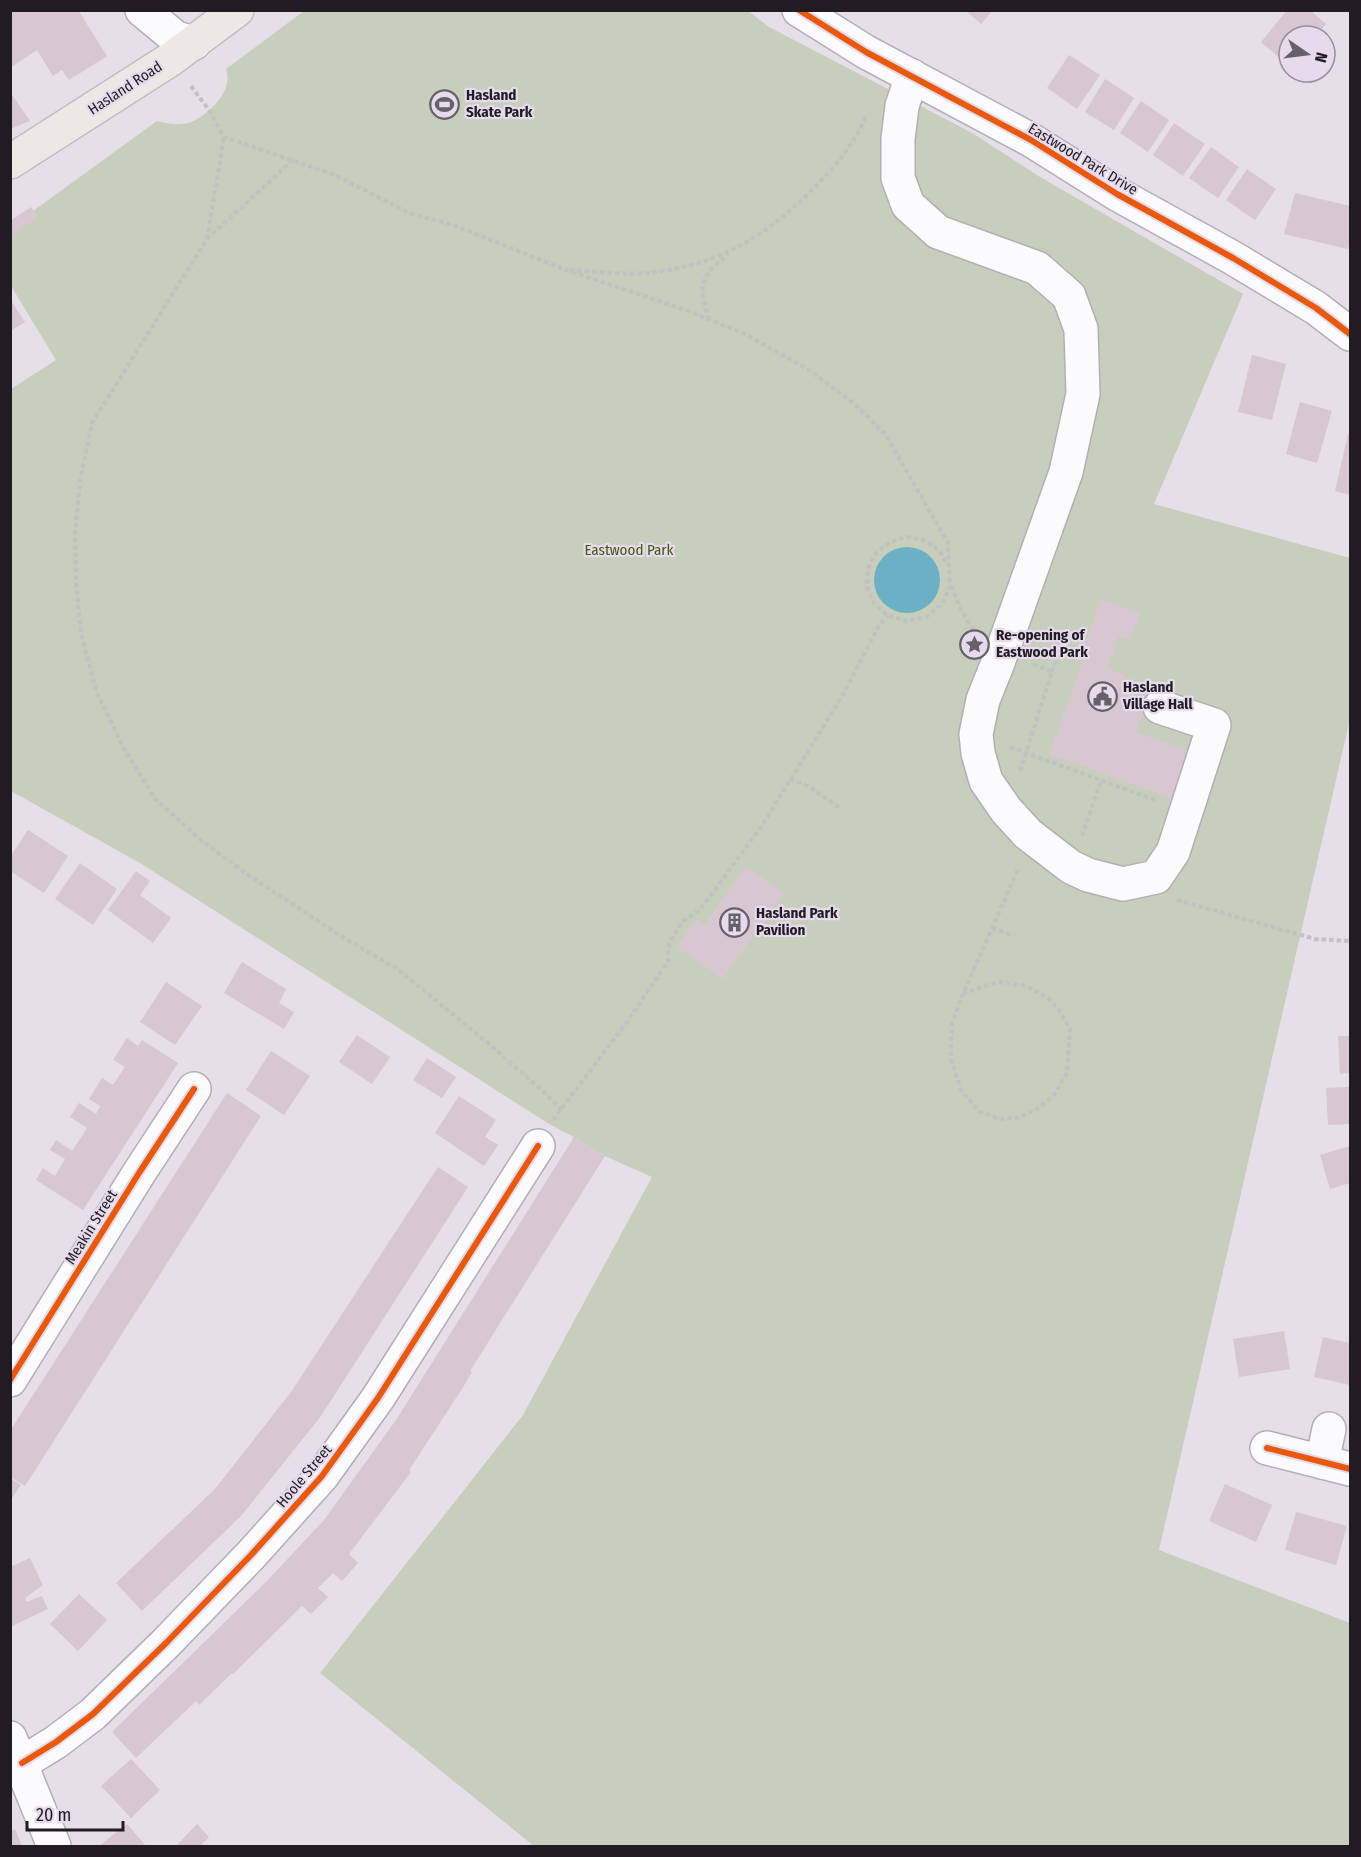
<svg xmlns="http://www.w3.org/2000/svg" width="1361" height="1857" viewBox="0 0 1361 1857" font-family="'Fira Sans Condensed',sans-serif">
<rect width="100%" height="100%" fill="#e6dee9"/>
<path fill="#c7cebc" d="M747 10 769 27 974 134 1040 177 1243 294 1154 504 1350 558V719L1159 1550 1350 1623V1846H534L320 1673 523 1415 652 1177 605 1156 574 1137 549 1124 140 863 11 791V389L56 360 11 286V227L157 121C168 124 181 126 191 122 206 116 224 99 227 83 228 79 227 73 226 69L304 11Z"/>
<circle fill="#6cb0c6" cx="907" cy="580" r="33"/>
<g fill="#d8c6d1">
<path d="M10 10H78L107 56 69 80 62 70 53 76 37 50 10 68Z"/>
<path d="M965 10H993L981 24Z"/>
<path d="M1287 10H1310L1326 24 1316 36H1289V66L1261 42Z"/>
<path d="M1069 55 1100 75 1077 109 1047 88Z"/>
<path d="M1105 79 1134 98 1114 130 1085 112Z"/>
<path d="M10 92 30 121 10 129Z"/>
<path d="M1141 101 1169 120 1148 152 1120 133Z"/>
<path d="M1174 123 1205 144 1183 176 1153 155Z"/>
<path d="M1211 147 1239 167 1218 198 1189 178Z"/>
<path d="M1247 169 1276 189 1255 220 1226 200Z"/>
<path d="M1295 193 1350 206V240L1348 249 1284 234Z"/>
<path d="M31 207 38 217 10 236V221Z"/>
<path d="M10 299 25 322 10 331Z"/>
<path d="M1252 355 1286 364 1272 420 1238 412Z"/>
<path d="M1300 402 1332 411 1317 463 1286 454Z"/>
<path d="M1348 434 1350 435V495L1335 491Z"/>
<path d="M1101 599 1140 613 1130 640 1119 636 1107 668 1125 675 1120 690 1148 701 1136 732 1195 753 1179 801 1049 754 1086 652 1082 650Z"/>
<path d="M28 830 68 856 44 893 10 871V857Z"/>
<path d="M80 863 117 889 93 925 55 899Z"/>
<path d="M746 866 784 893 723 979 677 947 696 919 704 925Z"/>
<path d="M136 871 150 881 140 895 171 918 153 943 108 910Z"/>
<path d="M242 962 286 989 279 1003 294 1012 284 1029 224 993Z"/>
<path d="M166 982 202 1006 175 1045 140 1022Z"/>
<path d="M357 1035 390 1057 372 1084 339 1062Z"/>
<path d="M1338 1036H1350V1073L1340 1074Z"/>
<path d="M127 1038 138 1046 142 1040 178 1063 83 1210 36 1180 43 1168 55 1176 65 1159 50 1150 56 1140 72 1151 87 1128 70 1117 79 1103 96 1114 100 1106 89 1099 102 1078 113 1085 125 1067 113 1060Z"/>
<path d="M271 1051 310 1076 284 1115 246 1090Z"/>
<path d="M427 1058 456 1077 442 1098 413 1080Z"/>
<path d="M1350 1087V1124L1328 1125 1326 1088Z"/>
<path d="M227 1093 261 1116 25 1486 10 1477V1431Z"/>
<path d="M459 1096 496 1120 485 1137 498 1145 484 1166 435 1133Z"/>
<path d="M574 1137 605 1156 470 1371 472 1372 462 1389 409 1470 411 1472 349 1554 358 1563 342 1581 333 1573 318 1588 328 1597 311 1614 302 1606 233 1674 232 1673 199 1705 196 1701 136 1758 112 1732 267 1581 324 1520 396 1420Z"/>
<path d="M1350 1146V1183L1330 1189 1320 1155Z"/>
<path d="M438 1167 468 1187 321 1416 241 1516 142 1611 116 1583 215 1489 291 1392Z"/>
<path d="M1284 1331 1290 1369 1239 1377 1233 1339Z"/>
<path d="M1323 1337 1350 1343V1385L1314 1377Z"/>
<path d="M10 1478 21 1485 10 1501Z"/>
<path d="M1225 1484 1272 1505 1256 1542 1209 1521Z"/>
<path d="M1296 1512 1347 1526 1336 1565 1285 1550Z"/>
<path d="M30 1558 43 1585 25 1598 27 1602 42 1596 48 1609 10 1627V1567Z"/>
<path d="M79 1594 107 1620 78 1651 50 1624Z"/>
<path d="M131 1759 160 1790 131 1818 101 1786Z"/>
<path d="M127 1824 146 1846H99Z"/>
<path d="M197 1824 209 1837 200 1846H180L178 1844Z"/>
<path d="M15 1829 22 1846H10V1831Z"/>
</g>
<g fill="none" stroke-linecap="round" stroke-linejoin="round">
<defs>
<g id="minor">
<path d="M142 10 176 38 194 43"/>
<path d="M799 10 866 52 1031 140 1117 194 1233 258 1316 308 1350 334"/>
<path d="M912 76 902 106 898 139V178L908 205 938 232 1037 268 1069 296 1081 329 1083 394 1066 472 999 660 983 700 976 734 978 753 986 781 1006 810 1028 834 1071 867 1088 875 1123 884 1156 877 1173 852 1214 725 1160 707"/>
<path d="M10 1380 139 1173 194 1089"/>
<path d="M1267 1448 1350 1469"/>
<path d="M1322 1462 1329 1429"/>
<path d="M10 1738 54 1846"/>
<path d="M22 1763 56 1742 93 1714 166 1643 251 1555 322 1476 378 1398 538 1146"/>
</g>
<path id="major" d="M10 162 171 59 237 10"/>
</defs>
<use href="#minor" stroke="#b4aeb6" stroke-width="36"/>
<use href="#major" stroke="#c1bdc3" stroke-width="36"/>
<g stroke="#c3c1c4" stroke-width="4" stroke-dasharray="4.5 3" stroke-linecap="butt">
<path d="M191 86 209 110 224 137 335 175 409 213 456 226 563 269 683 309 745 334 809 370 855 404 886 435 948 543 950 586 942 604 926 617 906 621 887 615 874 603 867 587 868 569 876 553 890 542 907 537 924 540 939 550 948 565"/>
<path d="M293 160 207 239 92 423 80 481 75 533 76 581 81 634 97 693 122 745 155 799 201 840 244 872 347 940 396 968 488 1043 547 1095 562 1110"/>
<path d="M207 239 224 137"/>
<path d="M570 270C598 271 629 276 657 272 722 263 767 235 812 190 834 168 854 145 866 116"/>
<path d="M709 320C698 286 699 276 729 254"/>
<path d="M951 586 962 612 975 632"/>
<path d="M1052 672 1063 644"/>
<path d="M1010 747 1155 800"/>
<path d="M1020 771 1052 672 1031 663"/>
<path d="M790 779 810 787 841 809"/>
<path d="M1082 836 1101 780"/>
<path d="M1177 900 1315 939 1350 941"/>
<path d="M992 928 1014 936"/>
<path d="M963 994 981 987 1000 982 1026 986 1048 998 1059 1010 1070 1029 1067 1073 1054 1095 1037 1109 1018 1118 1000 1119 979 1111 961 1090 951 1059 952 1023 963 994 1019 867"/>
<path d="M553 1120 627 1022 668 961 669 943 682 922 698 911 712 894 763 824 844 693 877 629 887 615"/>
</g>
<use href="#minor" stroke="#fbfafc" stroke-width="33"/>
<use href="#major" stroke="#eee7e5" stroke-width="33"/>
<defs>
<g id="cycleway">
<path d="M799 10 866 52 1031 140 1117 194 1233 258 1316 308 1350 334"/>
<path d="M10 1380 139 1173 194 1089"/>
<path d="M1267 1448 1350 1469"/>
<path d="M22 1763 56 1742 93 1714 166 1643 251 1555 322 1476 378 1398 538 1146"/>
</g>
</defs>
<use href="#cycleway" stroke="#e7daed" stroke-width="10"/>
<use href="#cycleway" stroke="#e8590c" stroke-width="6"/>
</g>
<defs>
<symbol id="stadium-ring" viewBox="-11 -11 22 22"><circle r="9.5" fill="#e7daed" stroke="#666068" stroke-width="1.5"/><path d="M0-5a6.5 5 0 1 0 0 10a6.5 5 0 1 0 0-10ZM-3.5-1.8h7v3.6h-7Z" fill="#666068"/></symbol>
<symbol id="sight-ring" viewBox="-11 -11 22 22"><circle r="9.5" fill="#e7daed" stroke="#666068" stroke-width="1.5"/><path d="M0-6L1.8-2.2L6-1.7L2.9 1.2L3.7 5.4L0 3.3L-3.7 5.4L-2.9 1.2L-6-1.7L-1.8-2.2Z" fill="#666068"/></symbol>
<symbol id="civic-ring" viewBox="-11 -11 22 22"><circle r="9.5" fill="#e7daed" stroke="#666068" stroke-width="1.5"/><path d="M-.6-6.5H3V-4.5H.6V-3L4-1V1h2V6H-6V1h2V-1L-.6-3ZM-1.2 2.5V6h2.4V2.5Z" fill="#666068"/></symbol>
<symbol id="building-ring" viewBox="-11 -11 22 22"><circle r="9.5" fill="#e7daed" stroke="#666068" stroke-width="1.5"/><path d="M-4-6H4V6H1V3H-1V6H-4ZM-2.5-4.3h1.7v1.8h-1.7ZM.8-4.3h1.7v1.8H.8ZM-2.5-1h1.7V.8h-1.7ZM.8-1h1.7V.8H.8Z" fill="#666068"/></symbol>
</defs>
<g fill-rule="evenodd">
<use href="#stadium-ring" x="428" y="88" width="33" height="33"/>
<use href="#sight-ring" x="958" y="628" width="33" height="33"/>
<use href="#civic-ring" x="1086" y="680" width="33" height="33"/>
<use href="#building-ring" x="718" y="906" width="33" height="33"/>
</g>
<g text-anchor="middle" stroke-width="4.5" stroke-linejoin="round" paint-order="stroke">
<g font-size="15" fill="#211c23" stroke="#e7daed">
<text transform="translate(125 88) rotate(-33)" y="5">Hasland Road</text>
<text transform="translate(1083 159) rotate(31)" y="5">Eastwood Park Drive</text>
<text transform="translate(91 1227) rotate(-58)" y="5">Meakin Street</text>
<text transform="translate(304 1476) rotate(-50)" y="5">Hoole Street</text>
</g>
<g font-size="15" font-weight="bold" fill="#211c23" stroke="#e7daed" text-anchor="start">
<text x="466" y="100">Hasland<tspan x="466" dy="17">Skate Park</tspan></text>
<text x="996" y="640">Re-opening of<tspan x="996" dy="17">Eastwood Park</tspan></text>
<text x="1123" y="692">Hasland<tspan x="1123" dy="17">Village Hall</tspan></text>
<text x="756" y="918">Hasland Park<tspan x="756" dy="17">Pavilion</tspan></text>
</g>
<g font-size="15" fill="#405a0f" stroke="#e7daed">
<text x="629" y="555">Eastwood Park</text>
</g>
</g>
<rect width="1361" height="1857" fill="none" stroke="#211c23" stroke-width="24"/>
<g transform="translate(1307 54) rotate(104)"><circle r="28" fill="#e7daed" stroke="#988e9c" stroke-width="1.5"/>
<path d="M0-4.5L10 22L0 15L-10 22Z" fill="#666068"/>
<text y="-9" font-size="16" font-weight="bold" text-anchor="middle" fill="#211c23">N</text>
</g>
<path d="M27 1821v9h96v-9" fill="none" stroke="#211c23" stroke-width="3"/>
<text x="36" y="1821" font-size="18" fill="#211c23" stroke="#e7daed" stroke-width="4.5" paint-order="stroke">20 m</text>
</svg>
